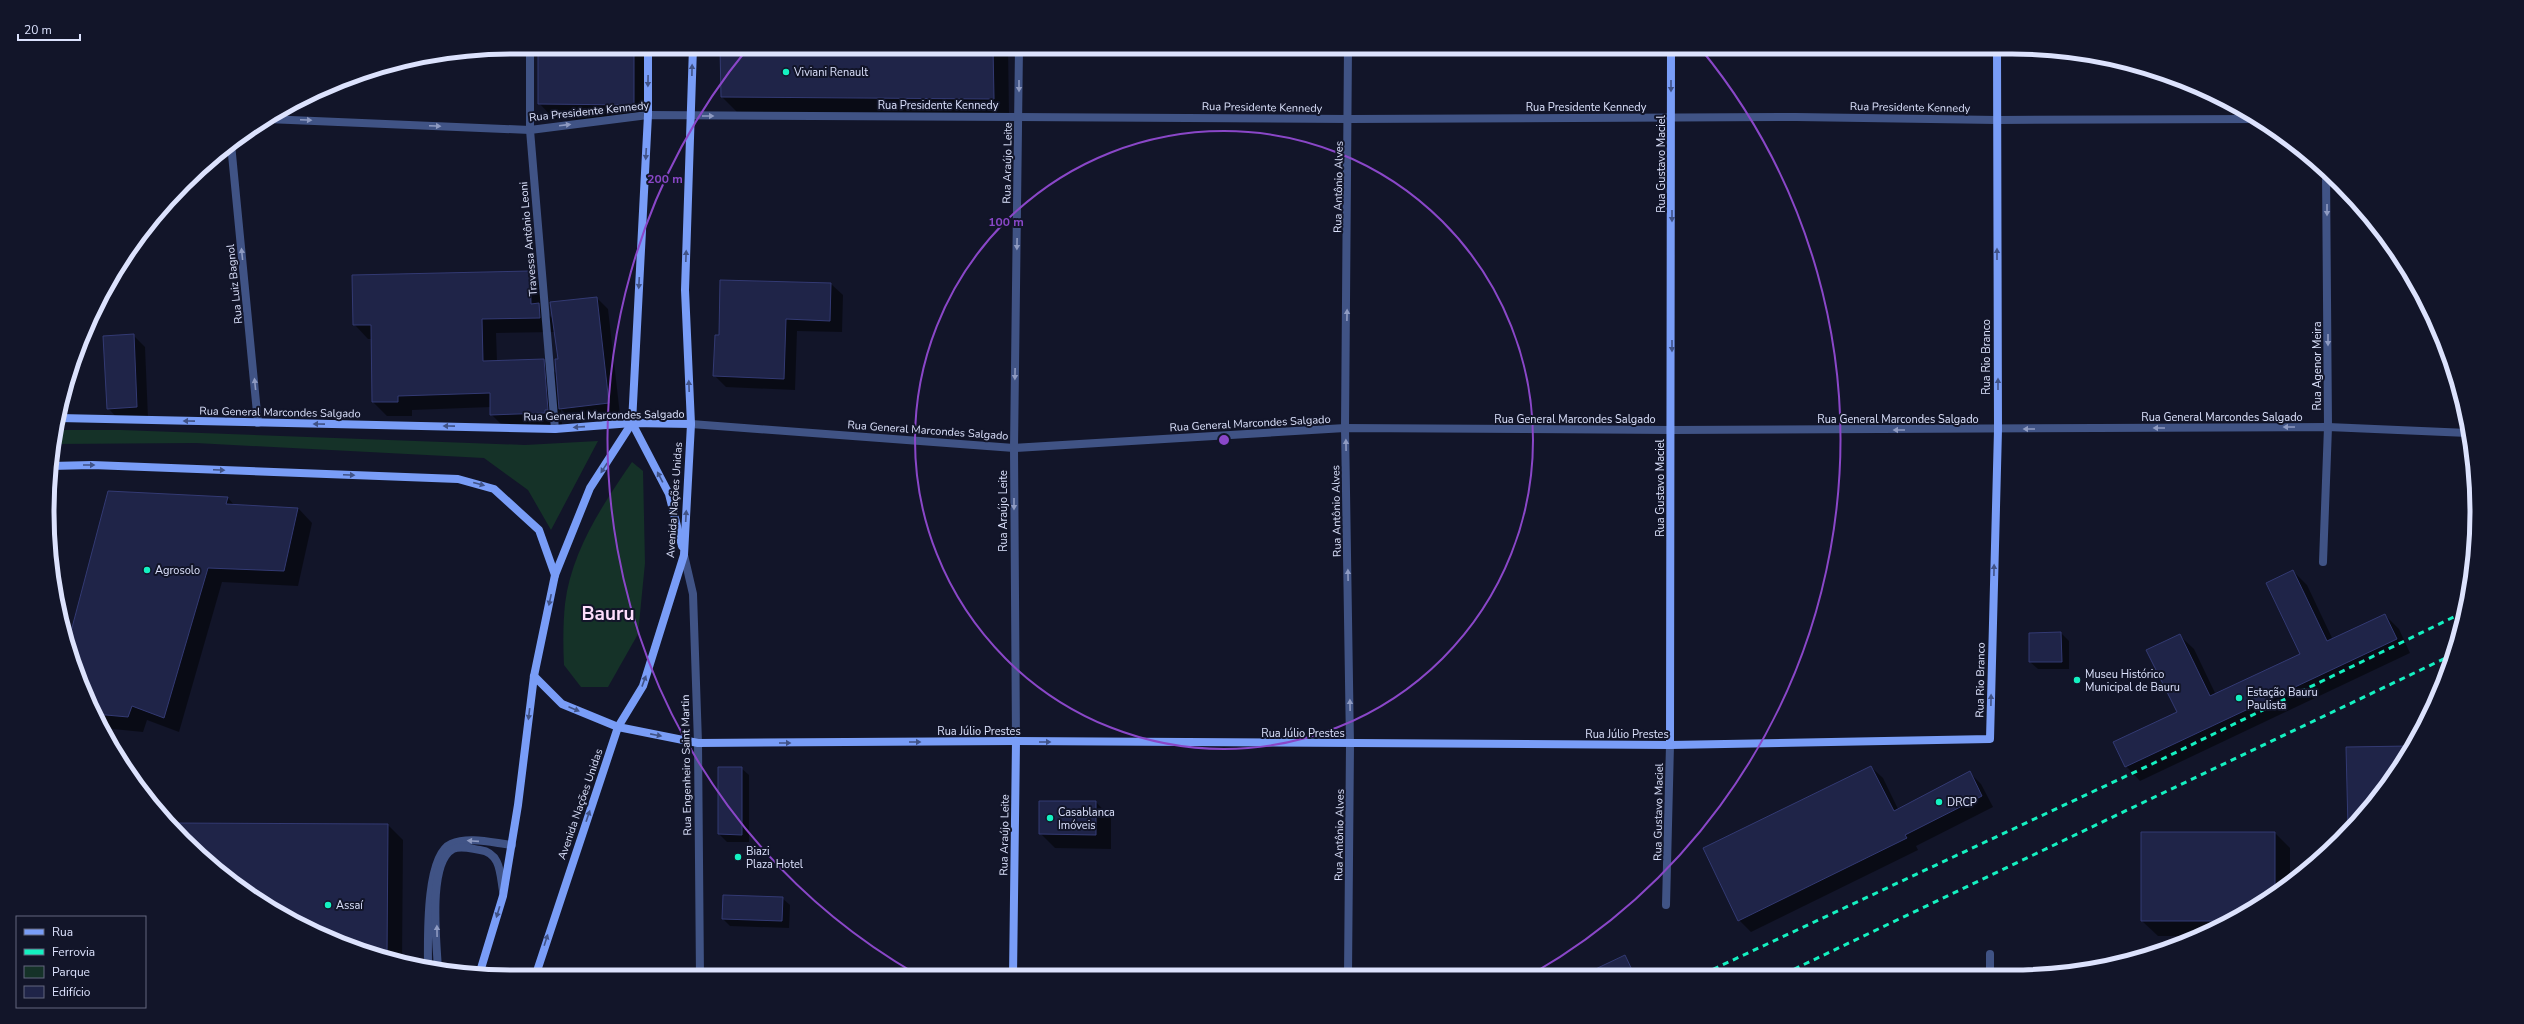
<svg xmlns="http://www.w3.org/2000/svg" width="2524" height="1024" viewBox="0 0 2524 1024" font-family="'Nunito Sans',sans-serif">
<rect width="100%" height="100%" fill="#121529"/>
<g fill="#153228">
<path d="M56 430H121L525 445 598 441 551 530 528 490 484 458 196 443 53 444Z"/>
<path d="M632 462 643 471 645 563 638 634 608 687H581L564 665C563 645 563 624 565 604 571 552 603 504 632 462Z"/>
</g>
<g fill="#0007" fill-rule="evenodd">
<path d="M539 47H649V120L554 119 539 103Z"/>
<path d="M721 47H1008L1009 114 737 112 722 97Z"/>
<path d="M530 272 545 287V311L553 319 597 298 608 309 620 415 571 420 561 409 562 424H559V428L506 429 491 414V407L412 410V416H387L373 402 372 339H368L354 324 353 276ZM555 332 559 360 557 374 543 360 497 361 496 333Z"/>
<path d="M831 284 843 295 842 332 797 331 795 390 726 387 714 375 720 336Z"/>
<path d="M133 335 145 347 148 418 119 420 108 408Z"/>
<path d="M109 492 228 498 235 506 298 508 312 523 298 586 222 582 179 732 147 720 143 732 103 728 82 690Z"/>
<path d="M2293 571 2307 585 2333 640 2385 615 2399 629 2410 653 2140 781 2126 766 2178 713 2179 635 2194 649 2216 695 2301 654Z"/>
<path d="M2061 633 2069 641V669H2038L2030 662Z"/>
<path d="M2410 747 2399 771 2349 827 2347 748Z"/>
<path d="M1871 767 1883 778 1898 809 1970 773 1981 784 1993 807 1916 846 1918 850 1751 932 1739 920 1704 849Z"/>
<path d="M741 768 749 775V842H727L719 834Z"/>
<path d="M1096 802 1111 818V849L1055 848 1040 833Z"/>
<path d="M388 825 403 840 402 962 363 952 306 929Z"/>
<path d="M2275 833 2290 848V881L2217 929 2199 936H2158L2142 921Z"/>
<path d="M782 898 790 905 789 928 730 926 723 919Z"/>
<path d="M1625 956 1635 974H1587Z"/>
</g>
<g fill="#1f2448" stroke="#333a73">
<path d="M538 47H634V105L538 104Z"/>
<path d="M720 47H993L994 99 721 97Z"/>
<path d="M530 271 531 304 539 303 540 318 482 319 483 361 544 359 548 410H545V413L490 415V393L398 396V402H372L371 325H353L352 275Z"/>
<path d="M720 280 831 283 830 321 786 319 784 379 713 376 715 335H719Z"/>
<path d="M597 297 609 403 559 409 555 359H558L550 302Z"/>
<path d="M134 334 137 407 107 409 103 336Z"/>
<path d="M108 491 228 497 226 504 298 508 284 571 208 568 164 718 132 706 128 717 95 714 82 690 68 643Z"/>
<path d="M2293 570 2327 641 2385 614 2397 639 2125 767 2113 742 2177 712 2146 650 2180 634 2210 696 2300 654 2266 583Z"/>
<path d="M2061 632 2062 662H2029V633Z"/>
<path d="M2410 746 2398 771 2348 828 2346 747Z"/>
<path d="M1871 766 1894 811 1970 771 1982 796 1905 835 1907 838 1738 921 1703 848Z"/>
<path d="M718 767H742V835L718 834Z"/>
<path d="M1039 801H1096V835L1039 834Z"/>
<path d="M167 823 388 824 387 958 363 952 306 929 229 881Z"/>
<path d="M2141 832H2275V891L2230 921H2141Z"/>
<path d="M723 895 783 897 782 921 722 919Z"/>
<path d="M1625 955 1634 974H1585Z"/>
</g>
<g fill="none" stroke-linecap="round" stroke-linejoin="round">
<g stroke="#405385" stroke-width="8">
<path d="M530 47V130L555 429"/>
<path d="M267 119 530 130 648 115 1349 119 1796 117 1997 120 2259 119"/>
<path d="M231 144 258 423"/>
<path d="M691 424 1014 448 1345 428 1672 430 2328 427 2468 433"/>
<path d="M684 555 693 594 698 743 700 977"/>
<path d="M2323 562 2328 427 2326 171"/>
<path d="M1016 741 1014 448 1019 47"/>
<path d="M1666 905 1670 745"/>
<path d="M1990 954V973"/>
<path d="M428 967C428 942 425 855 451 844 469 836 493 843 512 845"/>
<path d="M438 970C437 945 427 863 453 849 461 845 472 849 480 850 501 853 500 874 503 891"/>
<path d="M1348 975 1350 744 1345 428 1348 47"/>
</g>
<g stroke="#799df7" stroke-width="8">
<path d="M59 418 555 429 632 423 691 424"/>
<path d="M632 423 669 494 682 546"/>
<path d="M51 466 92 465 458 479 494 489 539 530 555 575"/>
<path d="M534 676 562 704 618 727 698 743 1016 741 1670 745 1990 739 1998 430 1997 47"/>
<path d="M1670 745 1671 47"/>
<path d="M479 975 503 896 518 805 534 676 555 575 590 488 632 423 648 115V47"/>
<path d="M1013 976 1016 741"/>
<path d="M535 977 618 727 643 686 684 555 691 424 685 290 693 47"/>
</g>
<g stroke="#14f1c1" stroke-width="3" stroke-dasharray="6 5" stroke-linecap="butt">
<path d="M1703 974 2152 764 2464 612"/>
<path d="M1784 974 2454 654"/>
</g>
</g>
<defs><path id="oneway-solid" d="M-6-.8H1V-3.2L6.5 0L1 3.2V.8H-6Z"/></defs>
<g fill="#405286">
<use href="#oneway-solid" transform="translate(692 70) rotate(-89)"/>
<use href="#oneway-solid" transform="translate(648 81) rotate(91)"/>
<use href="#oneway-solid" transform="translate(1671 86) rotate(90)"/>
<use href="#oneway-solid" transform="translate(646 154) rotate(93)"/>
<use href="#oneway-solid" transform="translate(1672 216) rotate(90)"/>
<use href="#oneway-solid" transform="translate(1997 254) rotate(-90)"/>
<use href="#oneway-solid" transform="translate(686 256) rotate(-88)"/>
<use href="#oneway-solid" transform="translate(639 283) rotate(93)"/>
<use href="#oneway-solid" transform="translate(1672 346) rotate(90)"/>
<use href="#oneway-solid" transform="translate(1998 384) rotate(-90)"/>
<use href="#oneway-solid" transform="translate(689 386) rotate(-92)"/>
<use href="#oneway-solid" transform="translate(189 421) rotate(-179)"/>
<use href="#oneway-solid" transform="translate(319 424) rotate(-179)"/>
<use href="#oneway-solid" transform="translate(449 426) rotate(-179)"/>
<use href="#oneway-solid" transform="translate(579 427) rotate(176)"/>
<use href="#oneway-solid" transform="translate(89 465)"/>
<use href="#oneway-solid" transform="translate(604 468) rotate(123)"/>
<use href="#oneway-solid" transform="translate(219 470) rotate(2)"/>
<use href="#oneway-solid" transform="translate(349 475) rotate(2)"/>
<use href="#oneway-solid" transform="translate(660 477) rotate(-118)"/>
<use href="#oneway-solid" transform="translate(479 484) rotate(15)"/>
<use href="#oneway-solid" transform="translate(686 516) rotate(-87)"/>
<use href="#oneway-solid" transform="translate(1994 570) rotate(-89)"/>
<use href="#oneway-solid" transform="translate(550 600) rotate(102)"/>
<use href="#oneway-solid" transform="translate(644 681) rotate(-70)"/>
<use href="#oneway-solid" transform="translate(1991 700) rotate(-89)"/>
<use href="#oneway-solid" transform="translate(574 709) rotate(23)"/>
<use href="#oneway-solid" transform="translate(529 714) rotate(97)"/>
<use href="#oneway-solid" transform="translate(656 735) rotate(11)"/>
<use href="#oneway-solid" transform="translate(915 742)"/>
<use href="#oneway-solid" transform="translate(1045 742)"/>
<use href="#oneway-solid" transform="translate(785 743)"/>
<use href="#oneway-solid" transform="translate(588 816) rotate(-71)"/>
<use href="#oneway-solid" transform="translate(498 912) rotate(107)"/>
<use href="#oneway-solid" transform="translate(546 940) rotate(-72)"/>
</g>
<g fill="#8e9ac1">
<use href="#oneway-solid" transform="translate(1019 86) rotate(90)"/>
<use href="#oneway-solid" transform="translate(708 116)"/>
<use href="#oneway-solid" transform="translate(306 120) rotate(2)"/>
<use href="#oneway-solid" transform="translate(565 125) rotate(-7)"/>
<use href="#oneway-solid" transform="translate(435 126) rotate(2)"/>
<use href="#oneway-solid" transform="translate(2327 210) rotate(90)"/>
<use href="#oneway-solid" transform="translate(1017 244) rotate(91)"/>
<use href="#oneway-solid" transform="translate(242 254) rotate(-96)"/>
<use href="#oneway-solid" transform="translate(1347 315) rotate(-89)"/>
<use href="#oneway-solid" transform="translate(2328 340) rotate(90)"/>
<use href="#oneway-solid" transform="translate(1015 374) rotate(91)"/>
<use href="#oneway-solid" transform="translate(255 384) rotate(-96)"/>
<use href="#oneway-solid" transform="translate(2289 427) rotate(180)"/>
<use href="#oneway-solid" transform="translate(2159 428) rotate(180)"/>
<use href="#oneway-solid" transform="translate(2029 429) rotate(180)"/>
<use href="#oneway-solid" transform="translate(1899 430) rotate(180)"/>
<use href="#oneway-solid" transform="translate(1346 445) rotate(-91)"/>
<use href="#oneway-solid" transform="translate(1014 504) rotate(90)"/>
<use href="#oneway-solid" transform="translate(1348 575) rotate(-91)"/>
<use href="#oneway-solid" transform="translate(1350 705) rotate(-91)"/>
<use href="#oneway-solid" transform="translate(473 841) rotate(-176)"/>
<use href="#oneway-solid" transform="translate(437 931) rotate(-91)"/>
</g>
<g fill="none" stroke="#8a47c8" stroke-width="2">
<circle cx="1224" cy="440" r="309"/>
<path d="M916 974A617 617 0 0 1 748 48M1700 48A617 617 0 0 1 1532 974"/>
</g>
<g fill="#14f1c1" stroke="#121529" stroke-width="1.5">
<circle cx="786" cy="72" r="4"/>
<circle cx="147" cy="570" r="4"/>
<circle cx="2077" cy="680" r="4"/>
<circle cx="2239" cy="698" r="4"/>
<circle cx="1939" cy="802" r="4"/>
<circle cx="1050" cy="818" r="4"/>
<circle cx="738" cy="857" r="4"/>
<circle cx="328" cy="905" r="4"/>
</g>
<g text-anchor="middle" stroke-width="4" stroke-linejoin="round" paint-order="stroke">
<g font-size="11" fill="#dce2fd" stroke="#121529" text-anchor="start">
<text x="794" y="76">Viviani Renault</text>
<text x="155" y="574">Agrosolo</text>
<text x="2085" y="678">Museu Histórico<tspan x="2085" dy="13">Municipal de Bauru</tspan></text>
<text x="2247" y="696">Estação Bauru<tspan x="2247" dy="13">Paulista</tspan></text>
<text x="1947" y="806">DRCP</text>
<text x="1058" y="816">Casablanca<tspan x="1058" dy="13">Imóveis</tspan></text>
<text x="746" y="855">Biazi<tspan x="746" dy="13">Plaza Hotel</tspan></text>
<text x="336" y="909">Assaí</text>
</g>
<g font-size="11" fill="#dce2fd" stroke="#121529">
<text x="938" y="109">Rua Presidente Kennedy</text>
<text transform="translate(1262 107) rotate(1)" y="4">Rua Presidente Kennedy</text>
<text x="1586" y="111">Rua Presidente Kennedy</text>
<text transform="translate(1910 107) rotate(1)" y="4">Rua Presidente Kennedy</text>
<text transform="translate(589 111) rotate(-6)" y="4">Rua Presidente Kennedy</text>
<text transform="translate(1007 163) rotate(-89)" y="4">Rua Araújo Leite</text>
<text transform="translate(1661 164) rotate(-90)" y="4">Rua Gustavo Maciel</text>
<text transform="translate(1338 187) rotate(-89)" y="4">Rua Antônio Alves</text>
<text transform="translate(528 239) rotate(-95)" y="4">Travessa Antônio Leoni</text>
<text transform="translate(234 284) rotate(-96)" y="4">Rua Luiz Bagnol</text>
<text transform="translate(1986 357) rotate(-90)" y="4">Rua Rio Branco</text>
<text transform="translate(2317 366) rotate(-90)" y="4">Rua Agenor Meira</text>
<text transform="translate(280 412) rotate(1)" y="4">Rua General Marcondes Salgado</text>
<text transform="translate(604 415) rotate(-1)" y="4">Rua General Marcondes Salgado</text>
<text x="2222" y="421">Rua General Marcondes Salgado</text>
<text x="1575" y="423">Rua General Marcondes Salgado</text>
<text x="1898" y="423">Rua General Marcondes Salgado</text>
<text transform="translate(1250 423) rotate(-3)" y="4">Rua General Marcondes Salgado</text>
<text transform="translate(928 430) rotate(4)" y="4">Rua General Marcondes Salgado</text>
<text transform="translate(1660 488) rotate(-90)" y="4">Rua Gustavo Maciel</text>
<text transform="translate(674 500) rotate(-86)" y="4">Avenida Nações Unidas</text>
<text transform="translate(1003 511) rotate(-90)" y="4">Rua Araújo Leite</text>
<text transform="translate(1336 511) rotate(-91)" y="4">Rua Antônio Alves</text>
<text transform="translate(1980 680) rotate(-89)" y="4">Rua Rio Branco</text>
<text x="979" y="735">Rua Júlio Prestes</text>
<text x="1303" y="737">Rua Júlio Prestes</text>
<text x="1627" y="738">Rua Júlio Prestes</text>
<text transform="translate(686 765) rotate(-91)" y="4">Rua Engenheiro Saint Martin</text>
<text transform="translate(580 804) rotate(-71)" y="4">Avenida Nações Unidas</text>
<text transform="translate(1658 812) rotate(-89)" y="4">Rua Gustavo Maciel</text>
<text transform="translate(1004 835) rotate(-89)" y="4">Rua Araújo Leite</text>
<text transform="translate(1339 835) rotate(-89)" y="4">Rua Antônio Alves</text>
</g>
<g font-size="19" font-weight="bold" fill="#fddefc" stroke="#121529">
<text x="608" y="620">Bauru</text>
</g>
</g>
<path d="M0 0H2524V1024H0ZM512 54H2012A458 458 0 0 1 2470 512V512A458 458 0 0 1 2012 970H512A458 458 0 0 1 54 512V512A458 458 0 0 1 512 54Z" fill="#121529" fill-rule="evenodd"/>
<path fill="none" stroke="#dce2fd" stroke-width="5" d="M512 54H2012A458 458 0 0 1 2470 512V512A458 458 0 0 1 2012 970H512A458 458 0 0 1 54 512V512A458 458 0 0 1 512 54Z"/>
<circle cx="1224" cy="440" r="6" fill="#8a47c8" stroke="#121529" stroke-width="2"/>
<g font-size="12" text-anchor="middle" font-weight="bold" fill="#8a47c8" stroke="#121529" stroke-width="4" stroke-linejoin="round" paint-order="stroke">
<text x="665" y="183">200 m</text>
<text x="1006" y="226">100 m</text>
</g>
<rect x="16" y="916" width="130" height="92" fill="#121529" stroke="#63677e"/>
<rect x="24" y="929" width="20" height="6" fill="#799df7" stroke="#63677e"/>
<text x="52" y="936" font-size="12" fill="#dce2fd">Rua</text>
<rect x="24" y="949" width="20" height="6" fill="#14f1c1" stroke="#63677e"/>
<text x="52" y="956" font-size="12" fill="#dce2fd">Ferrovia</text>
<rect x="24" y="966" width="20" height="12" fill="#153228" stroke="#63677e"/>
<text x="52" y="976" font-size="12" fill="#dce2fd">Parque</text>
<rect x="24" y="986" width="20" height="12" fill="#1f2448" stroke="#63677e"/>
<text x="52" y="996" font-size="12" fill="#dce2fd">Edifício</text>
<path d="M18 34v6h62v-6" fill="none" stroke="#dce2fd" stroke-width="2"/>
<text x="24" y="34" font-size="12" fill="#dce2fd" stroke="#121529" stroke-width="3" paint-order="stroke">20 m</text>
</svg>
